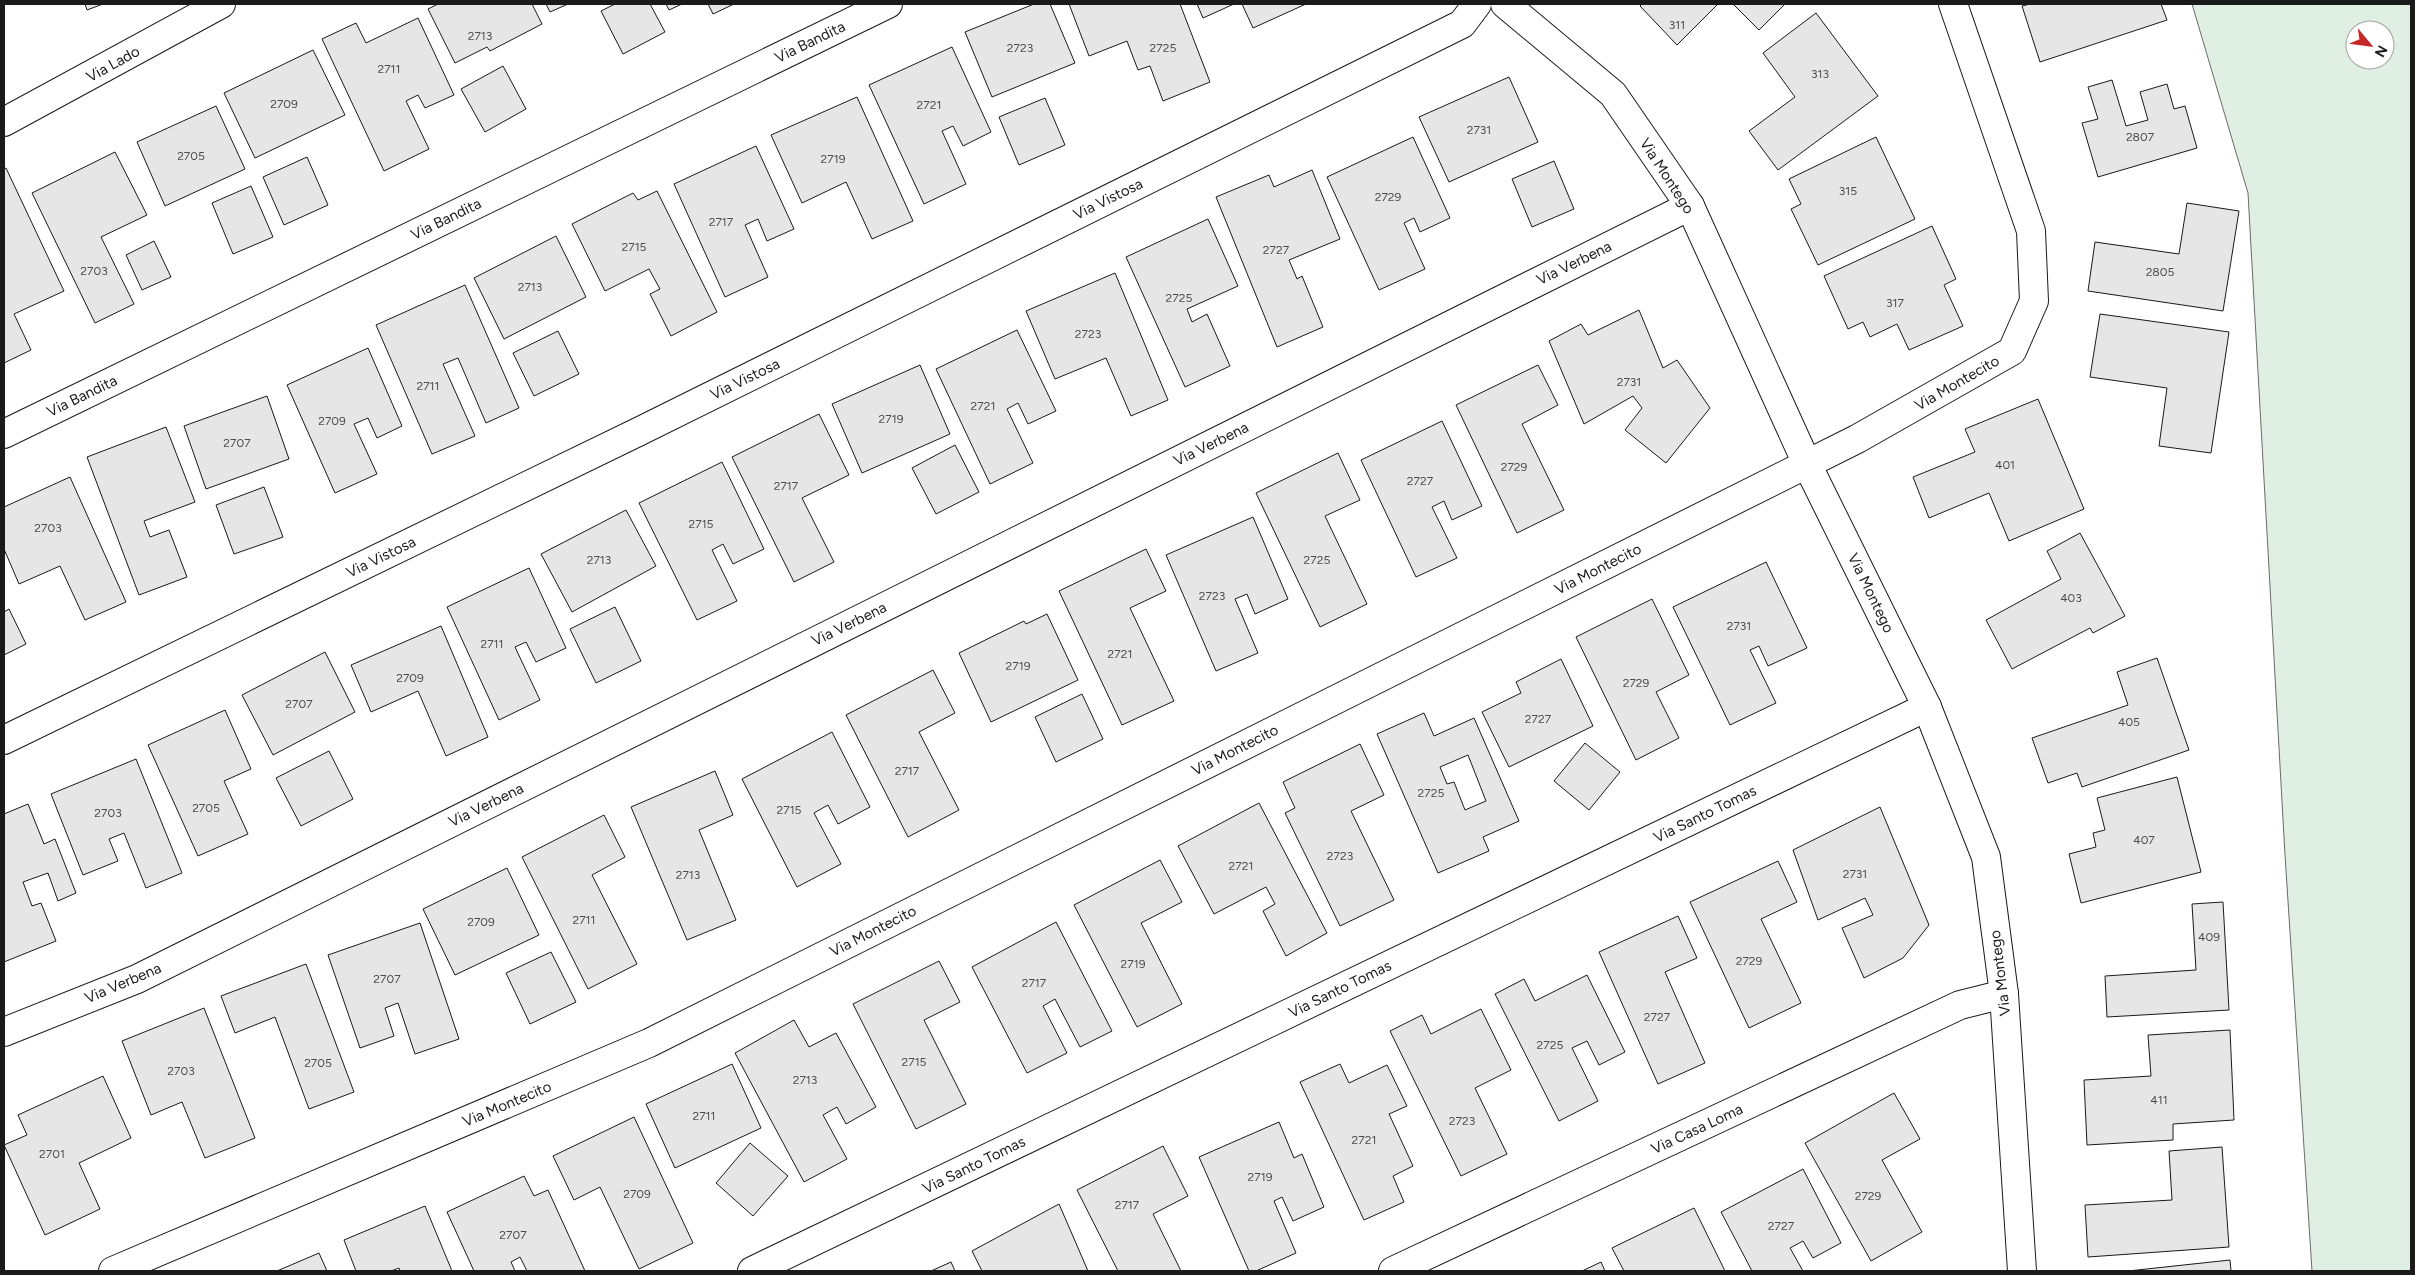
<svg xmlns="http://www.w3.org/2000/svg" width="2415" height="1275" viewBox="0 0 2415 1275" font-family="Figtree,sans-serif">
<rect width="100%" height="100%" fill="#fff"/>
<path fill="#e0efe3" stroke="#6a6a6a" fill-rule="evenodd" d="M2192 4H2411V1271H2312L2285 855 2248 193ZM2355 30H2385V60H2355Z"/>
<g fill="#e6e6e6" stroke="#1a1a1a" fill-rule="evenodd">
<path d="M85 4H103L87 10Z"/>
<path d="M438 4H532L542 24 490 51 487 47 455 63 428 9Z"/>
<path d="M546 4H568L550 12Z"/>
<path d="M615 4H650L665 32 623 54 601 11Z"/>
<path d="M666 4H682L669 10Z"/>
<path d="M708 4H734L713 14Z"/>
<path d="M1034 4H1050L1075 63 992 97 965 32Z"/>
<path d="M1069 4H1180L1210 82 1163 101 1150 66 1138 70 1127 41 1089 56Z"/>
<path d="M1197 4H1234L1203 18Z"/>
<path d="M1242 4H1306L1253 28Z"/>
<path d="M1642 4H1718L1677 45 1640 6Z"/>
<path d="M1733 4H1785L1759 30Z"/>
<path d="M2030 4H2161L2167 20 2040 62 2022 6Z"/>
<path d="M1816 13 1878 96 1778 170 1749 131 1795 97 1763 53Z"/>
<path d="M418 18 454 95 425 108 418 95 406 101 429 149 384 171 322 39 356 23 366 43Z"/>
<path d="M952 47 991 132 963 146 953 126 942 131 966 184 924 204 869 85Z"/>
<path d="M313 50 345 115 255 158 224 93Z"/>
<path d="M503 66 526 109 485 132 461 89Z"/>
<path d="M1509 77 1538 142 1449 182 1419 117Z"/>
<path d="M2112 80 2126 126 2148 120 2140 92 2167 84 2174 109 2185 106 2197 148 2098 177 2082 123 2098 119 2088 87Z"/>
<path d="M857 97 913 221 872 239 846 182 802 203 771 135Z"/>
<path d="M1045 98 1065 145 1019 165 999 117Z"/>
<path d="M216 106 245 169 165 206 137 142Z"/>
<path d="M1413 137 1450 218 1420 232 1414 218 1404 223 1425 269 1379 290 1327 177Z"/>
<path d="M1876 137 1915 219 1818 265 1791 209 1801 204 1789 179Z"/>
<path d="M756 146 794 229 767 241 758 219 745 225 768 277 725 297 674 184Z"/>
<path d="M115 152 147 215 101 237 134 304 95 323 32 193Z"/>
<path d="M307 157 328 205 284 225 263 177Z"/>
<path d="M1554 161 1574 209 1532 227 1512 179Z"/>
<path d="M6 168 64 291 14 314 31 350 4 363V169Z"/>
<path d="M1312 170 1340 239 1289 260 1297 279 1302 276 1323 327 1277 347 1216 197 1269 175 1274 187Z"/>
<path d="M251 186 273 237 233 254 212 203Z"/>
<path d="M657 191 717 312 671 336 650 294 660 289 649 269 605 291 572 224 633 193 638 200Z"/>
<path d="M2187 203 2239 211 2223 311 2088 291 2095 242 2179 254Z"/>
<path d="M1208 219 1238 286 1187 309 1192 322 1207 314 1230 366 1185 387 1126 257Z"/>
<path d="M1932 226 1956 279 1944 285 1963 326 1909 350 1897 324 1870 337 1863 322 1848 329 1824 276Z"/>
<path d="M556 236 586 297 504 339 474 278Z"/>
<path d="M154 241 171 277 142 290 126 255Z"/>
<path d="M1115 273 1168 400 1131 416 1106 358 1055 379 1026 311Z"/>
<path d="M465 285 519 408 486 423 458 358 443 364 475 436 432 454 376 325Z"/>
<path d="M1639 310 1663 368 1677 360 1710 408 1666 463 1625 430 1642 408 1633 396 1584 424 1549 341 1581 324 1588 335Z"/>
<path d="M2100 314 2229 332 2211 453 2159 446 2167 388 2090 377Z"/>
<path d="M1017 330 1056 411 1028 424 1018 403 1007 409 1033 463 990 484 936 369Z"/>
<path d="M558 331 579 374 534 396 513 353Z"/>
<path d="M368 348 402 426 377 438 368 418 354 424 377 474 335 493 287 385Z"/>
<path d="M920 365 950 434 862 473 832 404Z"/>
<path d="M1538 365 1558 405 1522 424 1564 510 1517 533 1456 405Z"/>
<path d="M267 396 289 459 206 489 184 426Z"/>
<path d="M2038 399 2084 509 2009 541 1989 493 1929 518 1913 477 1975 452 1965 429Z"/>
<path d="M819 414 849 475 802 498 834 562 794 582 732 457Z"/>
<path d="M1442 421 1482 506 1452 520 1444 501 1432 507 1457 558 1416 577 1361 460Z"/>
<path d="M166 427 195 502 144 521 150 537 169 530 187 577 139 595 87 457Z"/>
<path d="M955 445 979 492 936 514 912 468Z"/>
<path d="M1338 453 1360 500 1325 516 1367 604 1320 627 1256 493Z"/>
<path d="M722 462 764 549 733 564 723 544 712 550 737 601 697 620 639 503Z"/>
<path d="M70 477 126 602 85 620 60 566 19 584 4 549V507Z"/>
<path d="M264 487 283 537 234 554 216 505Z"/>
<path d="M626 510 656 566 572 612 541 554Z"/>
<path d="M1253 517 1288 599 1255 614 1247 594 1235 599 1258 653 1216 671 1166 555Z"/>
<path d="M2080 533 2125 616 2093 633 2090 628 2012 669 1986 620 2061 579 2047 551Z"/>
<path d="M1146 549 1166 591 1130 608 1174 701 1122 725 1059 591Z"/>
<path d="M1766 562 1807 648 1768 666 1759 646 1750 650 1776 703 1730 725 1673 607Z"/>
<path d="M529 568 566 648 536 662 526 642 515 647 540 700 499 720 447 607Z"/>
<path d="M1652 599 1689 675 1656 692 1679 738 1636 760 1576 637Z"/>
<path d="M615 607 641 661 596 683 570 629Z"/>
<path d="M9 609 26 644 4 655V612Z"/>
<path d="M1047 614 1078 680 991 722 959 653 1024 621 1026 624Z"/>
<path d="M441 626 488 737 446 756 418 691 371 712 351 665Z"/>
<path d="M325 652 355 712 273 755 242 695Z"/>
<path d="M2157 658 2189 750 2082 787 2077 773 2048 783 2032 738 2128 705 2117 672Z"/>
<path d="M1561 659 1593 726 1509 767 1482 712 1521 693 1516 682Z"/>
<path d="M933 670 955 713 919 732 959 810 908 837 846 715Z"/>
<path d="M1082 694 1103 739 1056 762 1035 717Z"/>
<path d="M225 710 251 769 224 781 248 834 198 856 148 745Z"/>
<path d="M1424 713 1434 736 1474 718 1519 821 1483 837 1489 851 1438 873 1377 734ZM1468 755 1486 801 1465 810 1454 782 1447 784 1440 767Z"/>
<path d="M832 732 870 807 838 824 828 805 814 813 841 864 797 887 742 779Z"/>
<path d="M1585 743 1620 772 1589 810 1554 781Z"/>
<path d="M1360 744 1384 795 1351 811 1394 900 1340 926 1285 813 1295 808 1283 782Z"/>
<path d="M329 751 353 799 301 826 276 778Z"/>
<path d="M136 759 182 873 146 888 124 833 109 839 118 861 83 875 51 794Z"/>
<path d="M715 771 733 815 699 830 736 920 687 940 631 807Z"/>
<path d="M2177 777 2201 872 2081 903 2069 854 2096 847 2093 833 2105 830 2097 798Z"/>
<path d="M1259 803 1327 933 1286 956 1263 911 1275 904 1266 887 1214 914 1178 846Z"/>
<path d="M28 804 44 844 55 839 76 893 58 901 48 873 23 882 32 906 41 903 56 941 4 962V814Z"/>
<path d="M1880 807 1929 925 1903 958 1864 978 1842 928 1873 915 1865 898 1818 920 1793 850Z"/>
<path d="M604 815 625 857 592 875 637 964 588 989 522 857Z"/>
<path d="M1160 860 1182 902 1141 923 1182 1004 1137 1027 1074 905Z"/>
<path d="M1778 861 1797 902 1761 919 1801 1003 1749 1028 1690 902Z"/>
<path d="M507 868 539 935 455 975 423 909Z"/>
<path d="M2223 902 2229 1010 2107 1017 2105 976 2196 970 2192 904Z"/>
<path d="M1678 916 1697 958 1665 972 1705 1063 1658 1084 1599 952Z"/>
<path d="M1056 922 1112 1031 1080 1047 1055 999 1043 1006 1067 1053 1027 1073 972 967Z"/>
<path d="M420 923 459 1039 415 1054 398 1003 385 1008 394 1036 360 1048 328 955Z"/>
<path d="M551 952 576 1002 530 1024 506 973Z"/>
<path d="M939 961 960 1002 924 1020 966 1104 916 1129 853 1004Z"/>
<path d="M306 964 354 1092 309 1109 275 1017 235 1033 221 996Z"/>
<path d="M1587 975 1625 1052 1599 1065 1587 1041 1572 1048 1598 1101 1559 1121 1495 994 1524 979 1535 1001Z"/>
<path d="M204 1008 255 1138 205 1158 182 1102 151 1115 122 1041Z"/>
<path d="M1481 1009 1511 1070 1475 1088 1507 1154 1461 1176 1390 1031 1422 1015 1431 1034Z"/>
<path d="M794 1020 809 1047 836 1033 876 1107 846 1124 837 1107 823 1115 847 1159 804 1182 735 1053Z"/>
<path d="M2230 1030 2234 1120 2173 1124V1140L2087 1145 2084 1080 2151 1076 2148 1035Z"/>
<path d="M732 1064 761 1128 675 1168 646 1104Z"/>
<path d="M1340 1064 1349 1083 1387 1065 1407 1106 1389 1114 1413 1166 1393 1176 1404 1202 1364 1220 1300 1082Z"/>
<path d="M103 1076 131 1138 79 1163 100 1209 45 1235 4 1145 27 1135 18 1115Z"/>
<path d="M1894 1093 1920 1139 1882 1160 1922 1232 1871 1261 1805 1143Z"/>
<path d="M634 1117 693 1243 639 1269 600 1187 574 1200 553 1156Z"/>
<path d="M1279 1122 1294 1158 1302 1154 1324 1207 1293 1221 1282 1197 1274 1201 1296 1253 1256 1271H1249L1199 1157Z"/>
<path d="M750 1143 788 1176 753 1216 716 1183Z"/>
<path d="M1163 1146 1188 1196 1153 1214 1181 1271H1118L1077 1190Z"/>
<path d="M2222 1147 2229 1247 2088 1257 2085 1205 2172 1200 2169 1151Z"/>
<path d="M1803 1169 1841 1243 1813 1258 1803 1241 1790 1248 1803 1271H1752L1721 1212Z"/>
<path d="M524 1176 534 1196 548 1190 585 1271H527L520 1257 511 1262 515 1271H474L447 1212Z"/>
<path d="M1059 1204 1088 1271H982L972 1251Z"/>
<path d="M425 1206 452 1271H400L399 1268 391 1271H356L344 1240Z"/>
<path d="M1694 1208 1725 1271H1624L1612 1248Z"/>
<path d="M319 1253 327 1271H277Z"/>
<path d="M2230 1260 2231 1271H2128Z"/>
<path d="M951 1262 955 1271H931Z"/>
<path d="M1601 1262 1605 1271H1582Z"/>
</g>
<g fill="none" stroke-linecap="round" stroke-linejoin="round">
<defs>
<g id="street">
<path d="M4 122 221 4"/>
<path d="M4 434 888 4"/>
<path d="M4 740 638 432 1462 24 1477 4"/>
<path d="M4 1032 137 979 1690 206"/>
<path d="M113 1271 649 1043 1857 439 2012 351 2034 301 2031 231 1953 4"/>
<path d="M752 1271 1927 707"/>
<path d="M1393 1271 1960 1005 2004 994"/>
</g>
<path id="secondary" d="M1505 4 1613 94 1690 206 1807 464 1927 707 1986 857 2004 994 2022 1271"/>
</defs>
<use href="#street" stroke="#1a1a1a" stroke-width="30"/>
<use href="#secondary" stroke="#1a1a1a" stroke-width="30"/>
<use href="#street" stroke="#fff" stroke-width="28"/>
<use href="#secondary" stroke="#fff" stroke-width="28"/>
</g>
<g text-anchor="middle" stroke-width="4" stroke-linejoin="round" paint-order="stroke">
<g font-size="12" fill="#4d4d4d">
<text x="1677" y="29">311</text>
<text x="480" y="40">2713</text>
<text x="1020" y="52">2723</text>
<text x="1163" y="52">2725</text>
<text x="389" y="73">2711</text>
<text x="1820" y="78">313</text>
<text x="284" y="108">2709</text>
<text x="929" y="109">2721</text>
<text x="1479" y="134">2731</text>
<text x="2140" y="141">2807</text>
<text x="191" y="160">2705</text>
<text x="833" y="163">2719</text>
<text x="1848" y="195">315</text>
<text x="1388" y="201">2729</text>
<text x="721" y="226">2717</text>
<text x="634" y="251">2715</text>
<text x="1276" y="254">2727</text>
<text x="94" y="275">2703</text>
<text x="2160" y="276">2805</text>
<text x="530" y="291">2713</text>
<text x="1179" y="302">2725</text>
<text x="1895" y="307">317</text>
<text x="1088" y="338">2723</text>
<text x="1629" y="386">2731</text>
<text x="428" y="390">2711</text>
<text x="983" y="410">2721</text>
<text x="891" y="423">2719</text>
<text x="332" y="425">2709</text>
<text x="237" y="447">2707</text>
<text x="2005" y="469">401</text>
<text x="1514" y="471">2729</text>
<text x="1420" y="485">2727</text>
<text x="786" y="490">2717</text>
<text x="701" y="528">2715</text>
<text x="48" y="532">2703</text>
<text x="599" y="564">2713</text>
<text x="1317" y="564">2725</text>
<text x="1212" y="600">2723</text>
<text x="2071" y="602">403</text>
<text x="1739" y="630">2731</text>
<text x="492" y="648">2711</text>
<text x="1120" y="658">2721</text>
<text x="1018" y="670">2719</text>
<text x="410" y="682">2709</text>
<text x="1636" y="687">2729</text>
<text x="299" y="708">2707</text>
<text x="1538" y="723">2727</text>
<text x="2129" y="726">405</text>
<text x="907" y="775">2717</text>
<text x="1431" y="797">2725</text>
<text x="206" y="812">2705</text>
<text x="789" y="814">2715</text>
<text x="108" y="817">2703</text>
<text x="2144" y="844">407</text>
<text x="1340" y="860">2723</text>
<text x="1241" y="870">2721</text>
<text x="1855" y="878">2731</text>
<text x="688" y="879">2713</text>
<text x="584" y="924">2711</text>
<text x="481" y="926">2709</text>
<text x="2209" y="941">409</text>
<text x="1749" y="965">2729</text>
<text x="1133" y="968">2719</text>
<text x="387" y="983">2707</text>
<text x="1034" y="987">2717</text>
<text x="1657" y="1021">2727</text>
<text x="1550" y="1049">2725</text>
<text x="914" y="1066">2715</text>
<text x="318" y="1067">2705</text>
<text x="181" y="1075">2703</text>
<text x="805" y="1084">2713</text>
<text x="2159" y="1104">411</text>
<text x="704" y="1120">2711</text>
<text x="1462" y="1125">2723</text>
<text x="1364" y="1144">2721</text>
<text x="52" y="1158">2701</text>
<text x="1260" y="1181">2719</text>
<text x="637" y="1198">2709</text>
<text x="1868" y="1200">2729</text>
<text x="1127" y="1209">2717</text>
<text x="1781" y="1230">2727</text>
<text x="513" y="1239">2707</text>
</g>
<g font-size="15" fill="#1a1a1a" stroke="#fff">
<text transform="translate(810 42) rotate(-26)" y="5">Via Bandita</text>
<text transform="translate(113 64) rotate(-29)" y="5">Via Lado</text>
<text transform="translate(1667 176) rotate(57)" y="5">Via Montego</text>
<text transform="translate(1108 199) rotate(-26)" y="5">Via Vistosa</text>
<text transform="translate(446 219) rotate(-26)" y="5">Via Bandita</text>
<text transform="translate(1574 263) rotate(-26)" y="5">Via Verbena</text>
<text transform="translate(745 379) rotate(-26)" y="5">Via Vistosa</text>
<text transform="translate(1957 383) rotate(-30)" y="5">Via Montecito</text>
<text transform="translate(82 396) rotate(-26)" y="5">Via Bandita</text>
<text transform="translate(1211 444) rotate(-26)" y="5">Via Verbena</text>
<text transform="translate(381 557) rotate(-26)" y="5">Via Vistosa</text>
<text transform="translate(1598 569) rotate(-27)" y="5">Via Montecito</text>
<text transform="translate(1871 593) rotate(64)" y="5">Via Montego</text>
<text transform="translate(849 624) rotate(-26)" y="5">Via Verbena</text>
<text transform="translate(1235 750) rotate(-27)" y="5">Via Montecito</text>
<text transform="translate(486 805) rotate(-26)" y="5">Via Verbena</text>
<text transform="translate(1705 814) rotate(-26)" y="5">Via Santo Tomas</text>
<text transform="translate(873 931) rotate(-27)" y="5">Via Montecito</text>
<text transform="translate(2000 973) rotate(-97)" y="5">Via Montego</text>
<text transform="translate(123 983) rotate(-23)" y="5">Via Verbena</text>
<text transform="translate(1340 989) rotate(-26)" y="5">Via Santo Tomas</text>
<text transform="translate(507 1104) rotate(-23)" y="5">Via Montecito</text>
<text transform="translate(1697 1129) rotate(-25)" y="5">Via Casa Loma</text>
<text transform="translate(974 1165) rotate(-26)" y="5">Via Santo Tomas</text>
</g>
</g>
<rect width="2415" height="1275" fill="none" stroke="#1a1a1a" stroke-width="10"/>
<g transform="translate(2370 45) rotate(119)"><circle r="24" fill="#ffffff" stroke="#a3a3a3"/>
<path d="M0-4L9 19L0 12L-9 19Z" fill="#c62828"/>
<text y="-8" font-size="14" font-weight="bold" text-anchor="middle" fill="#1a1a1a">N</text>
</g>
</svg>
